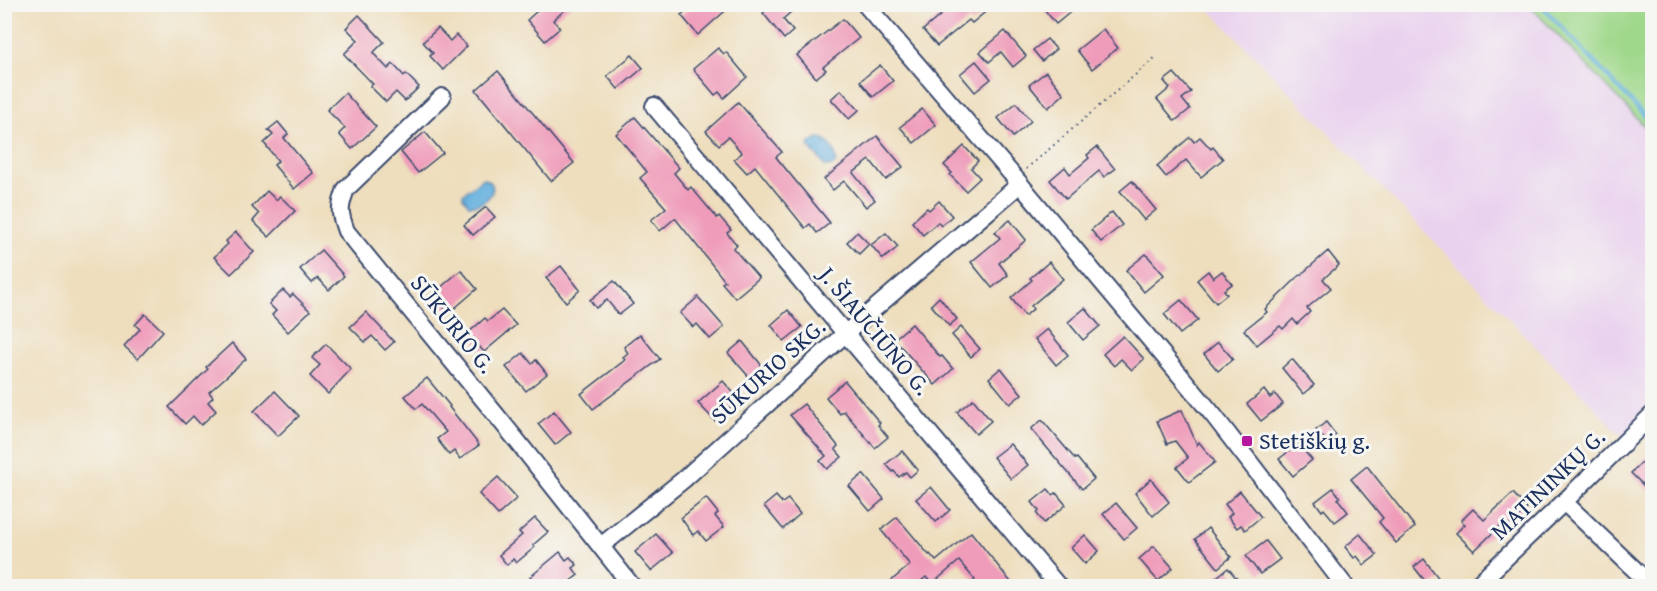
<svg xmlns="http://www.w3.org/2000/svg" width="1657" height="591" viewBox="0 0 1657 591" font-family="'Gentium Book Plus',serif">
<rect width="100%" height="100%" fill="#f6f6f2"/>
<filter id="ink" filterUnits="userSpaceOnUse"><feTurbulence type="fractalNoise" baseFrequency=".0167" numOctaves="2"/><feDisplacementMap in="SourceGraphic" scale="12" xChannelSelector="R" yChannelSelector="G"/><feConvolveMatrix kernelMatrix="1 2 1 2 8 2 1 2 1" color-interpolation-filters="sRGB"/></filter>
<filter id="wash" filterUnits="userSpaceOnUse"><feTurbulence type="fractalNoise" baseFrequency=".008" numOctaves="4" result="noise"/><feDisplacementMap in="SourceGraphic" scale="24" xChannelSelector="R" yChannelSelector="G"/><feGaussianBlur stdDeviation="1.35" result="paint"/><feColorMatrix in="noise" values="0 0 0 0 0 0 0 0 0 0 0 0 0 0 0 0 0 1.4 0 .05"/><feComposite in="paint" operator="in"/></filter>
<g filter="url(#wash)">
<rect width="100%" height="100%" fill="#eedebd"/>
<path fill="#e9d2ee" d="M1205 5H1529L1652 134V425L1632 446Z"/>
<path fill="#9fd88a" stroke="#5d8474" stroke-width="1.5" d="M1529 5H1652V134Z"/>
<g fill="#66b1de" stroke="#40709e" stroke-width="1.5">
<path d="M818 138C828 139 837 152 836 162 834 166 829 168 825 166 822 163 821 160 818 157 810 149 803 145 818 138Z"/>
<path d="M483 178C505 185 485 208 469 205L463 197V194Z"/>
</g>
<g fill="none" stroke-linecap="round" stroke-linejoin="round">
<path stroke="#66b1de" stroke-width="4" d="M1540 4 1652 124"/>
</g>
<g id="blocks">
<g fill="#ef9cba">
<path d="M545 4H572L553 20 560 28 545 41 527 20Z"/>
<path d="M694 4H733L698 35 681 15Z"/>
<path d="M774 4H800L783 19 793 31 784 39 763 13Z"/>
<path d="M954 4H995L972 23 969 20 937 46 923 30Z"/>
<path d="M1040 4H1080L1056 24Z"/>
<path d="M359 15 384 42 373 53 388 69 393 64 404 76 406 74 419 87 405 101 396 92 386 102 370 86 373 84 344 54 358 40 346 28Z"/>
<path d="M843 19 859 38 823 67 826 70 816 78 797 55Z"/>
<path d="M438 28 450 41 456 35 467 46 443 70 430 56 433 53 423 42Z"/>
<path d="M1103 29 1118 48 1092 69 1077 50Z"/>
<path d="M1005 31 1026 56 1013 67 1001 52 989 62 980 52Z"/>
<path d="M1047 39 1056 49 1042 61 1033 50Z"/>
<path d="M718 48 724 54 726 52 747 77 724 98 719 92 715 95 693 69Z"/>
<path d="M632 55 643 68 618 89 607 76Z"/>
<path d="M976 61 991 79 975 92 960 74Z"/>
<path d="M880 65 893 81 873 97 860 81Z"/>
<path d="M498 71 574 163 551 181 476 90Z"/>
<path d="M1046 72 1064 94 1048 108 1029 85Z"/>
<path d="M1174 73 1191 92 1182 99 1190 109 1175 121 1157 99 1170 88 1164 81Z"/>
<path d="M841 90 859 110 849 119 831 99Z"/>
<path d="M345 93 376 127 352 149 339 134 345 128 327 110Z"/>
<path d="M738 102 782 152 776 157 830 223 817 233 810 224 805 228 755 166 747 173 734 159 742 153 728 137 719 145 706 131Z"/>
<path d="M1016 103 1031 121 1013 137 998 118Z"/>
<path d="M922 109 936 125 914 143 900 127Z"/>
<path d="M635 117 679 168 674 173 688 190 691 187 717 218 719 216 731 230 727 233 737 245 733 248 759 278 735 298 722 283 725 281 675 218 660 231 651 220 666 208 640 178 647 172 616 134Z"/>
<path d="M278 122 288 134 284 138 313 173 294 189 274 165 278 161 264 143 273 135 268 130Z"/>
<path d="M425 132 443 153 418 173 401 152Z"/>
<path d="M877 136 903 167 886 180 870 160 853 173 875 200 866 207 844 181 833 190 824 179Z"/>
<path d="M1190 137 1194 142 1200 137 1211 149 1213 147 1223 159 1201 177 1186 160 1166 177 1157 166Z"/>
<path d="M964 146 978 161 971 168 980 178 966 191 950 175 952 173 944 165Z"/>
<path d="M1097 147 1115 169 1104 177 1099 171 1066 199 1050 180 1065 167 1070 174 1089 158 1087 155Z"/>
<path d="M1132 181 1156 210 1144 220 1120 191Z"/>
<path d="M267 191 276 200 280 196 295 211 269 237 253 221 259 214 252 207Z"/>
<path d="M939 201 952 216 941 226 938 222 923 235 912 222 927 208 929 210Z"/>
<path d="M486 207 495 217 473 235 464 225Z"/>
<path d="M1112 212 1122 225 1101 242 1091 230Z"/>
<path d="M1010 220 1026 240 999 263 1008 275 992 288 971 262 1000 238 995 232Z"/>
<path d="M236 232 254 252 231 274 214 257 228 244 226 241Z"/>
<path d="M857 232 869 244 859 254 847 242Z"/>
<path d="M886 233 898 247 883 259 871 245Z"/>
<path d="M321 250 344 276 329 290 318 278 312 283 300 269Z"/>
<path d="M1328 251 1339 265 1323 279 1331 288 1307 308 1310 312 1297 324 1293 319 1283 329 1280 326 1257 345 1244 330 1267 312 1265 309 1297 278Z"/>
<path d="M1146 254 1164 275 1144 292 1126 270Z"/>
<path d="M1049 262 1063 279 1031 306 1033 309 1025 316 1011 298 1032 280 1030 278Z"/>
<path d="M561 266 580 290 566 302 546 278Z"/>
<path d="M461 270 477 289 449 313 433 294Z"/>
<path d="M1208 271 1213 278 1222 271 1232 284 1224 290 1227 294 1216 303 1197 280Z"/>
<path d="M614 281 633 304 619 315 607 300 596 308 590 300Z"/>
<path d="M283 290 290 297 293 294 310 311 288 332 272 315 276 311 269 304Z"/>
<path d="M698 297 724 327 710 339 697 324 693 327 680 313Z"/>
<path d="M939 297 957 319 949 326 931 305Z"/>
<path d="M1181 300 1198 320 1180 334 1164 314Z"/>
<path d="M1085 308 1100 326 1083 340 1068 322Z"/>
<path d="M502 310 516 325 484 352 468 333 485 318 488 321Z"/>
<path d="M788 310 802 327 784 341 771 325Z"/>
<path d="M366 312 394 342 385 350 372 336 365 342 350 327Z"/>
<path d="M145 314 163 331 138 359 124 346 140 329 135 325Z"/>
<path d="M912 324 940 357 942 356 953 369 935 385 894 339Z"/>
<path d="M961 327 980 349 971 357 952 335Z"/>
<path d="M1047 329 1068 355 1056 365 1035 339Z"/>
<path d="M640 334 660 359 593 409 581 394 625 360 623 357 628 353 624 347Z"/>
<path d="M1123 336 1144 359 1132 370 1121 359 1114 366 1103 354Z"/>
<path d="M742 341 763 367 750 378 728 353Z"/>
<path d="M1218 342 1233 359 1218 371 1204 354Z"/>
<path d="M232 343 246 359 209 392 213 397 208 402 216 411 201 425 193 416 185 424 169 407 208 369 206 367Z"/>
<path d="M326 344 351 369 328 394 310 376 320 365 312 358Z"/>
<path d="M523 353 532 364 536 360 547 374 526 391 506 367Z"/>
<path d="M1292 359 1314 385 1303 394 1282 368Z"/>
<path d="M1001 368 1022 394 1010 404 989 378Z"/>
<path d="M427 378 450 406 449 407 479 445 460 459 454 451 449 455 437 439 446 432 422 404 416 409 405 396Z"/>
<path d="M723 381 739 399 715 421 698 403Z"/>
<path d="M845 381 880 423 878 425 888 437 875 448 844 411 840 414 826 397Z"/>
<path d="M1264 390 1270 398 1275 394 1283 404 1261 421 1247 404Z"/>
<path d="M275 391 299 416 278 436 254 411Z"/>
<path d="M973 399 991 421 976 434 957 412Z"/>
<path d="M804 404 838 446 835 449 842 457 827 469 820 461 826 456 790 415Z"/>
<path d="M1182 410 1197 445 1199 442 1215 462 1189 482 1177 467 1188 458 1175 441 1167 444 1157 421Z"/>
<path d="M554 411 571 432 555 445 538 424Z"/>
<path d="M1042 420 1075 459 1077 458 1094 479 1082 489 1031 429Z"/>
<path d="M1326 422 1336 435 1327 442 1316 430Z"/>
<path d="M1010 444 1028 465 1011 479 993 457Z"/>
<path d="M1298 444 1312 460 1293 476 1279 459Z"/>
<path d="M902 451 918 470 910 477 906 472 899 477 894 471 893 472 886 464Z"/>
<path d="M1653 451V495L1631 473Z"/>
<path d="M1367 466 1415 527 1396 543 1379 522 1383 518 1351 479Z"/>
<path d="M863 474 884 499 870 511 849 486Z"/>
<path d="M498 477 517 498 498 515 479 494Z"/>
<path d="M1151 479 1169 502 1153 516 1135 493Z"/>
<path d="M931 487 950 510 936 522 916 499Z"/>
<path d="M1333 488 1340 497 1338 499 1348 512 1335 522 1324 509 1322 511 1315 502Z"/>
<path d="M1048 489 1053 495 1056 493 1066 505 1044 523 1037 514 1039 511 1032 502Z"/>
<path d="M1240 491 1261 517 1245 530 1241 525 1237 528 1228 517 1232 513 1225 504Z"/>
<path d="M1513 493 1527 509 1508 526 1504 522 1474 551 1456 533 1465 524 1461 521 1473 509 1484 520Z"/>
<path d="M776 496 782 503 788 499 800 514 783 529 764 506Z"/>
<path d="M706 498 718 513 715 516 724 527 706 541 698 531 693 535 681 518Z"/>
<path d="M1116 503 1137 528 1124 539 1103 514Z"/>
<path d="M897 517 929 555 930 554 936 561 971 532 1014 586H968L975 580 959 561 932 584 926 577 915 586H885L910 565 881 530Z"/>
<path d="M535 518 548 532 533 545 535 547 516 563 513 559 507 565 499 555 522 535 519 532Z"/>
<path d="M1208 528 1231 557 1218 568 1195 539Z"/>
<path d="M656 534 673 553 651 571 635 552Z"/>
<path d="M1360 534 1377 555 1364 565 1357 556 1354 558 1345 547Z"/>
<path d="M1085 535 1099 551 1085 564 1071 548Z"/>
<path d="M1266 541 1280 559 1260 574 1246 556Z"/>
<path d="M1154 546 1173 568 1158 581 1139 559Z"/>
<path d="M560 552 566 560 570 557 577 565 573 568 578 575 564 586H537L530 577Z"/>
<path d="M1424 559 1440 580 1431 586H1429L1414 567Z"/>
<path d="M1228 568 1243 586H1218L1213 580Z"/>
</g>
</g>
</g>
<g filter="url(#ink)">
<use href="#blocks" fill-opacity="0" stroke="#3b496c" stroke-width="1.5"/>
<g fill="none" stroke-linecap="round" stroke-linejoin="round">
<defs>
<g id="street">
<path d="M865 4 1015 178 1214 416 1345 586"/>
<path d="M442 97 346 189C339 208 339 212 346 231L514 437 632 586"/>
<path d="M654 106 1058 586"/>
<path d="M1564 502 1652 586"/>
<path d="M601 546 683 480 846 333 1020 184"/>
<path d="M1476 586 1564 502 1652 415"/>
</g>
</defs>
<use href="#street" stroke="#3b496c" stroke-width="20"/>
<path stroke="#3b496c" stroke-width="2" stroke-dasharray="1.5 4.5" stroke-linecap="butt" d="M1026 169 1156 57"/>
<use href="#street" stroke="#fff" stroke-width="16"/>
</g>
</g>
<rect fill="#b5179e" stroke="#f6f6f2" stroke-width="2" x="1241" y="435" width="12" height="12" rx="3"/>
<g text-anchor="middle" stroke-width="6" stroke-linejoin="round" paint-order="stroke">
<g font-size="24" fill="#1b2f5e" stroke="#f6f6f2">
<text transform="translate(453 324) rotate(51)" y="8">SŪKURIO G.</text>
<text transform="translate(875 331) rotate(50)" y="8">J. ŠIAUČIŪNO G.</text>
<text transform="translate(768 371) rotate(-42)" y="8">SŪKURIO SKG.</text>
<text transform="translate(1548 484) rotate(-44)" y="8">MATININKŲ G.</text>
</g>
<g font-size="24" fill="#1b2f5e" stroke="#f6f6f2" text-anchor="start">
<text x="1259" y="449">Stetiškių g.</text>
</g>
</g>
<rect width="1657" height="591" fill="none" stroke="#f6f6f2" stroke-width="24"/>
</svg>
